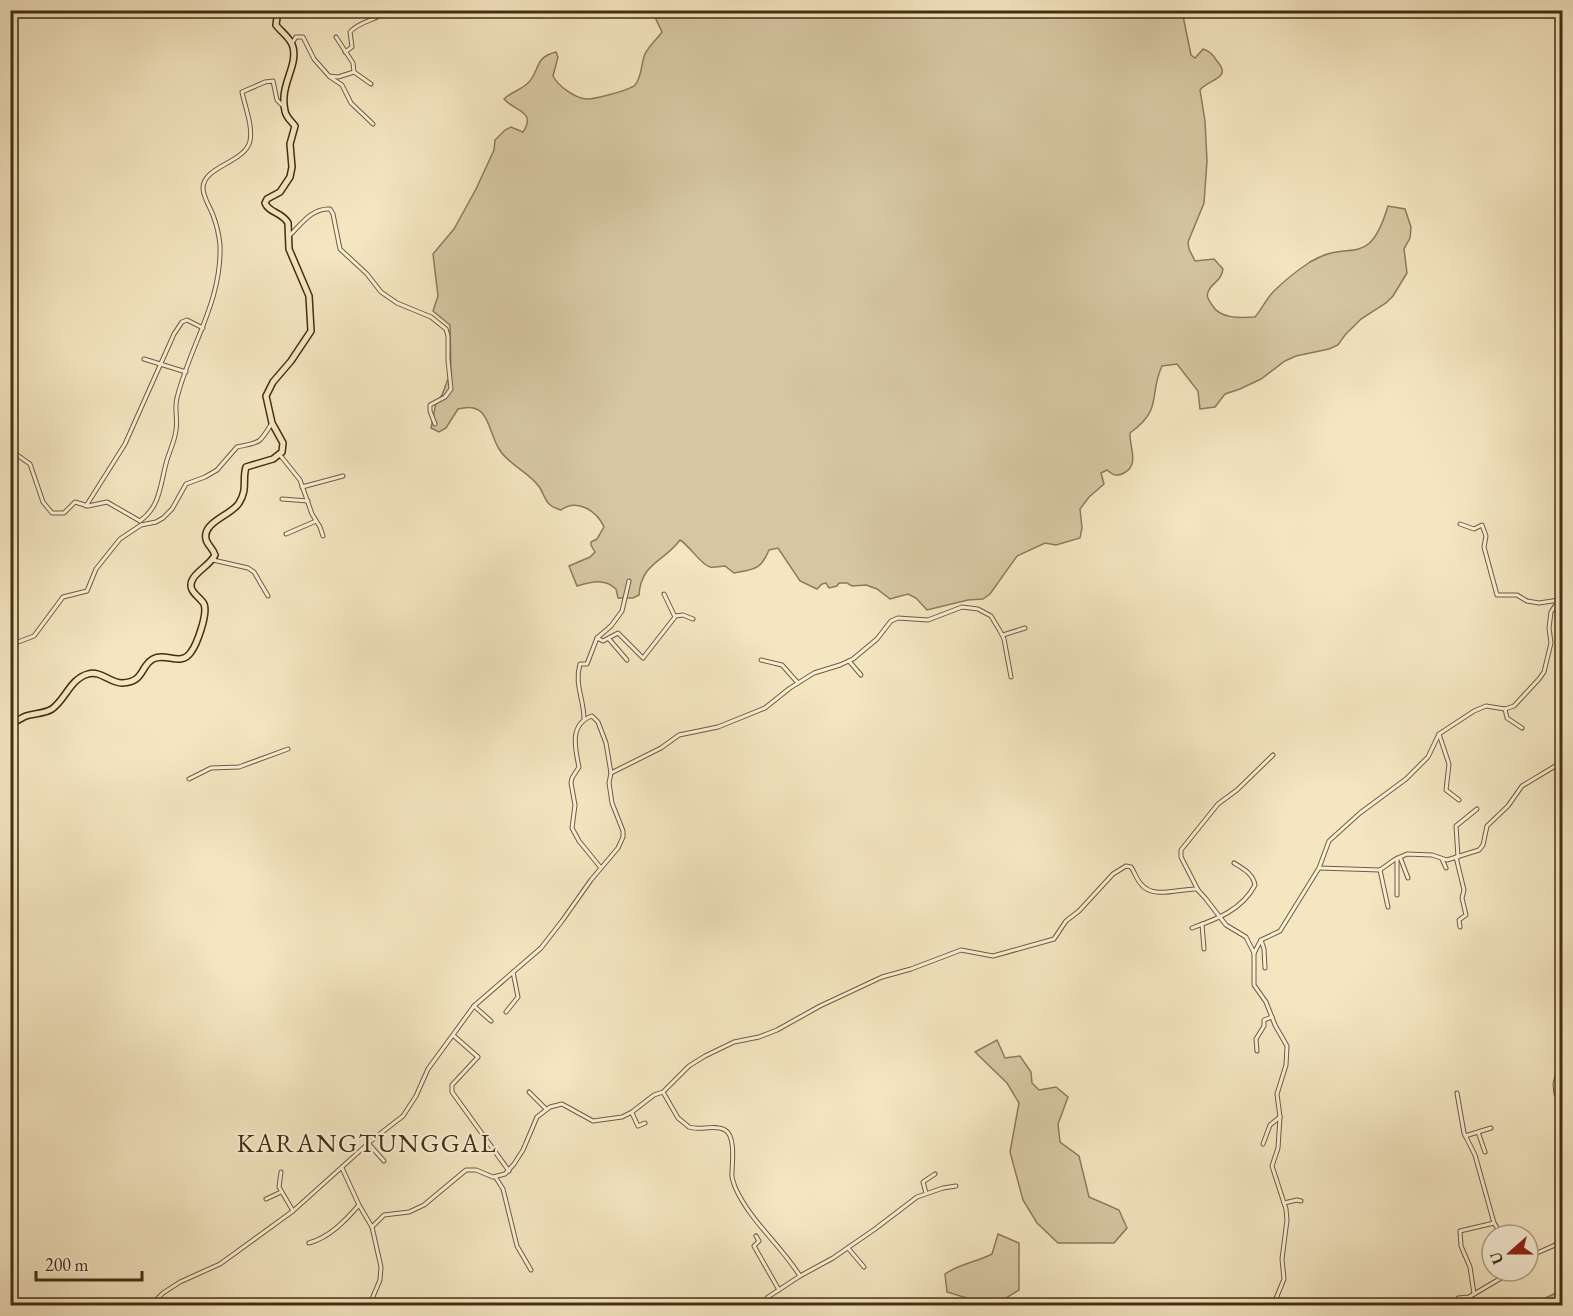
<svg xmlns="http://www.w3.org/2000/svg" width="1573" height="1316" viewBox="0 0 1573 1316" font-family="'EB Garamond',serif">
<rect width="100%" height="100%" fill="#f4e6c1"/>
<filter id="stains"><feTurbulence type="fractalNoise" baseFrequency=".00333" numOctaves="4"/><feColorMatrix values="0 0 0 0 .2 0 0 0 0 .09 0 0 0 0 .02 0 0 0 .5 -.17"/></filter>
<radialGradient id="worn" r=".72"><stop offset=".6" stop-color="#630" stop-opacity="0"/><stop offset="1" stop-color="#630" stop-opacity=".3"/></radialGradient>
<g fill="#d6c7a3" stroke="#8d7a5b" stroke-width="1.5">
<path d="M652 11H1182L1191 55 1195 58 1203 49C1210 51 1213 55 1217 61 1233 79 1208 79 1200 90L1205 121 1207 161 1204 203 1188 242 1189 249 1195 261 1214 259 1223 269C1221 282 1212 282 1208 292 1206 297 1209 300 1212 305 1220 319 1240 318 1255 317 1262 309 1266 299 1274 291 1284 281 1298 270 1310 262 1351 237 1368 272 1388 206L1405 209 1411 227 1410 238 1404 249 1407 273 1393 296 1386 303 1361 319 1345 335 1338 345 1329 349 1296 356 1285 361 1261 379 1240 389 1225 394 1215 407 1200 409 1198 391 1177 364 1162 366C1148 396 1164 408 1130 433 1129 446 1140 465 1124 473 1116 477 1113 475 1107 470L1101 473 1104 484 1089 497 1080 509 1082 528 1080 538 1056 545 1045 543 1017 556 990 594 983 599 968 600 927 610 916 598 908 594 890 599 877 589 866 585 852 586 847 583H839L837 586 829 588 826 583 822 584 817 589 800 581 778 548 769 550C761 570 754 569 734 573L725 566C721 566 715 568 710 567 701 565 690 546 680 540 664 562 641 563 639 595L633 598H618L616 589C604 578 591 582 577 586L569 566 590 557 595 552 591 545V542L597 539 604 527C597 511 577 498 561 510 545 505 547 500 540 488 530 472 509 466 499 449 487 430 490 400 458 409L446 428 439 432 431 428 436 403 442 395 448 379 451 377 450 325 433 311 438 296 433 254 454 229 476 189 494 150 495 140 505 130 511 127 523 132C537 111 514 111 504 99 511 92 521 90 528 83 541 70 533 58 556 52L558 57 553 76C558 86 575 98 586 99 592 100 630 90 635 85 642 77 641 63 645 54 649 46 657 39 662 32Z"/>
<path d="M997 1040 1005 1058 1020 1056 1031 1072 1032 1083 1039 1090 1056 1087 1068 1097 1058 1124 1060 1142 1079 1156 1089 1197 1119 1210 1127 1228 1114 1243H1058L1037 1223 1023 1200 1010 1152 1019 1103 1007 1083 975 1052Z"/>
<path d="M998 1234 1019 1243V1290L998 1303 970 1299 947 1292 945 1274C959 1264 977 1262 992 1254Z"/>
<path d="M1558 1292 1562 1299V1305H1534L1537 1302Z"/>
</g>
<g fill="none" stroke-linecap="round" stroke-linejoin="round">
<defs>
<g id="minor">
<path d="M336 37 353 63 354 72"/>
<path d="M292 43 296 37H303L314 59 329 76 338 77 354 72 371 84"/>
<path d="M345 52 352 47 350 32C360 20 380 20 387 10"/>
<path d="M330 77 342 85 351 103 373 124"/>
<path d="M288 237C301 225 311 208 330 209L333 214 340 249 367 274 381 292 397 303 431 317 446 329 448 336V360L451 389 445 397 430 405V411L435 424"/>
<path d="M144 359 186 372"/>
<path d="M10 450 30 464 43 502 52 513H64L75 502 88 506 107 502 140 521"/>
<path d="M280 455 300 480 312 514 320 527 323 536"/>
<path d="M302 487 343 476"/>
<path d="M282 499 308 501"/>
<path d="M86 506 125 444 174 334 182 322 187 320 203 328"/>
<path d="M140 521C161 506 160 484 167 460 170 450 175 440 176 430 178 419 174 408 177 398 190 345 222 302 220 245 219 236 217 226 214 218 211 208 203 198 203 188 203 166 245 163 250 141 253 126 245 107 242 92L265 82 273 81 277 100 282 105"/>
<path d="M1460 524 1474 529 1482 525 1486 536 1484 547 1497 595H1517L1527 601 1539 603 1559 600"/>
<path d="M286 534 316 521"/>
<path d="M213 560 248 568 254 572 268 596"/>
<path d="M675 616 683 615 693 619"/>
<path d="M1003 635 1025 628"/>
<path d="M597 638 603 641 618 633 643 658 675 617 664 594"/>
<path d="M609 639 627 660"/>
<path d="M10 645 34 636 63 597 87 591 96 569 120 539 141 525 156 522 163 518 172 509 186 484 205 477 217 470 237 447C261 442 259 444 272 423"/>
<path d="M761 660 782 665 798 683"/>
<path d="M849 661 861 675"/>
<path d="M1505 709 1507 718 1522 728"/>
<path d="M584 719C584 699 574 684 580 664H587L597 638 611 626 622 611 629 581"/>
<path d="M1439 734 1449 764 1446 790 1459 800"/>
<path d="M611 773 661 748 679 735 718 727 765 708 790 688 814 673 840 665 853 659 877 639 891 621 898 618 928 620 962 607 978 609 991 616 1000 631 1004 639 1011 677"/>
<path d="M189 779 211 768 239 767 288 749"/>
<path d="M1400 857 1408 878"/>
<path d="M1456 857 1464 890 1462 898 1466 915 1459 920 1460 927"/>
<path d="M1458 857 1456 826 1477 809"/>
<path d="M1397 858V895"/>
<path d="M1442 859 1446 868"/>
<path d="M1319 868 1380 870 1394 860 1407 854 1432 855 1447 860 1479 850 1483 845 1487 826 1508 806 1522 786 1557 765 1562 764"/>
<path d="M1380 870 1388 907"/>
<path d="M1198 890 1181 857V850L1218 804 1237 790 1273 755"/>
<path d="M1202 924 1204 949"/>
<path d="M1192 928C1217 919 1242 910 1255 885 1253 874 1244 869 1234 863"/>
<path d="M1261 940 1264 949 1265 968"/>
<path d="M474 1006 491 1021"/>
<path d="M506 1012 518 997 513 972"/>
<path d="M454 1036 478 1057 452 1085V1092L509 1171"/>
<path d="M1257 1051 1256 1039 1264 1026V1020L1272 1017"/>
<path d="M1562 1055 1555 1084 1556 1094 1562 1099"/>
<path d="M529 1092 546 1109"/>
<path d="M663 1092 678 1118 689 1127C699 1131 715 1124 725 1130 736 1136 732 1164 732 1173 731 1178 734 1183 735 1187 750 1221 780 1244 800 1276"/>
<path d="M1457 1093 1464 1133 1475 1155 1494 1223"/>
<path d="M632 1113 638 1126 645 1123"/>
<path d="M1478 1132 1485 1152"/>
<path d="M1465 1136 1491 1128"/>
<path d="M368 1143 384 1161"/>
<path d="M1263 1144 1270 1125 1280 1117"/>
<path d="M342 1168 359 1205 372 1227 381 1267 380 1280 369 1306"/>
<path d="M281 1172 279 1187 293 1211"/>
<path d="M496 1178 503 1189 517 1246 531 1270"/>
<path d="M926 1193 923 1182 935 1174"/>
<path d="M266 1199 281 1192"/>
<path d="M1284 1203 1297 1200 1301 1201"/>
<path d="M372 1227 384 1215 409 1212 424 1205 466 1170H476L493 1177 505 1174 514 1164 523 1150 537 1117 550 1107 562 1104 593 1121 622 1117 632 1112 654 1095 663 1092 689 1066 705 1056 734 1042 759 1037 777 1030 820 1006 882 977 911 969 961 950 993 956 1054 939 1066 921 1079 911 1113 874 1126 866 1131 867C1135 873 1137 880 1141 884 1153 900 1181 888 1197 889L1206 899 1226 925 1246 937 1254 953"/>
<path d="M756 1236 759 1241 754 1246 779 1290"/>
<path d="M309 1243C330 1237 345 1221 359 1205"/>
<path d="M848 1248 864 1267"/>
<path d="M1528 1257 1562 1242"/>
<path d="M1474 1294 1470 1267 1461 1246 1460 1231 1494 1223 1502 1235"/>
<path d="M157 1306 158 1298 163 1293 180 1282 220 1264 293 1211 372 1140 403 1116 416 1096 428 1069 474 1006 541 948 562 921 591 880 618 848 623 837V831L612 803 609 783 611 773 606 743 598 722 592 716C569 724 575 748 579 767L572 778 571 783 575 805 572 828 579 841 601 868"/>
<path d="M761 1306 768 1297 800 1276 833 1258 875 1229 917 1197 943 1188 956 1186"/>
<path d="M1273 1306 1284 1279 1282 1259 1287 1220 1286 1209 1272 1166 1278 1148 1280 1117 1277 1094 1286 1065 1287 1046 1275 1025 1266 1002 1254 985V953L1261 940 1280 931 1319 868 1329 841 1360 813 1406 779 1428 757 1439 734 1474 711 1486 706 1505 709 1514 706 1539 679 1544 672 1551 643 1549 628 1551 612 1561 597 1562 587"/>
<path d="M1454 1306 1458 1298 1469 1297 1508 1274 1509 1271"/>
</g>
<path id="primary" d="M10 725C15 722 21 718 26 716 35 713 44 714 52 709 66 699 70 679 88 674 100 670 110 683 122 683 145 682 140 666 153 659 166 652 181 667 191 652 197 644 208 614 204 604 201 598 191 593 191 586 190 574 210 566 215 555 213 548 207 545 206 539 202 522 232 515 239 503 248 489 242 480 246 467L273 459 282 452 283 443 272 423 266 396 273 382 291 361 311 331 309 296 289 249 288 223C282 212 269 213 265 203L267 199 280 192 290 177 292 167 290 144 295 126C291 121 286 117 285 111 279 85 298 67 293 47 291 38 281 32 276 25L278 10"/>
</defs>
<use href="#minor" stroke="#705b3e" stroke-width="5"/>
<use href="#primary" stroke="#442d13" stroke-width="8"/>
<use href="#minor" stroke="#f8efd7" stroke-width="3"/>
<use href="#primary" stroke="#f4e6c1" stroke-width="5"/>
</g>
<g text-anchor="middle" stroke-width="4.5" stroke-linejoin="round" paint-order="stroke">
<g font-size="26" letter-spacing="1.5" fill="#442d13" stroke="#f8efd7">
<text x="367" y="1152">KARANGTUNGGAL</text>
</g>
</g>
<rect width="1573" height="1316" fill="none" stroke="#f4e6c1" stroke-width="36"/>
<rect x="12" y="12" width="1549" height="1292" fill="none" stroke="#442d13" stroke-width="3"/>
<rect x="18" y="18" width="1537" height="1280" fill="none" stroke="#442d13" stroke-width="1.5"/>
<g transform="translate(1510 1253) rotate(249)"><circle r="28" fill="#f8efd7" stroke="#b0a189" stroke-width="1.5"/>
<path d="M0-4.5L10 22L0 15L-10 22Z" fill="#8f2418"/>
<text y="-9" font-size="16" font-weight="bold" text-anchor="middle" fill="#442d13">U</text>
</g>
<path d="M36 1271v9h106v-9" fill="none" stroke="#442d13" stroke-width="3"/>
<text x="45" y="1271" font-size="18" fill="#442d13" stroke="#f8efd7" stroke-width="4.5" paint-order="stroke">200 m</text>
<rect width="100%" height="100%" filter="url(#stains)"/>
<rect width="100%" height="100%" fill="url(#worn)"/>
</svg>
